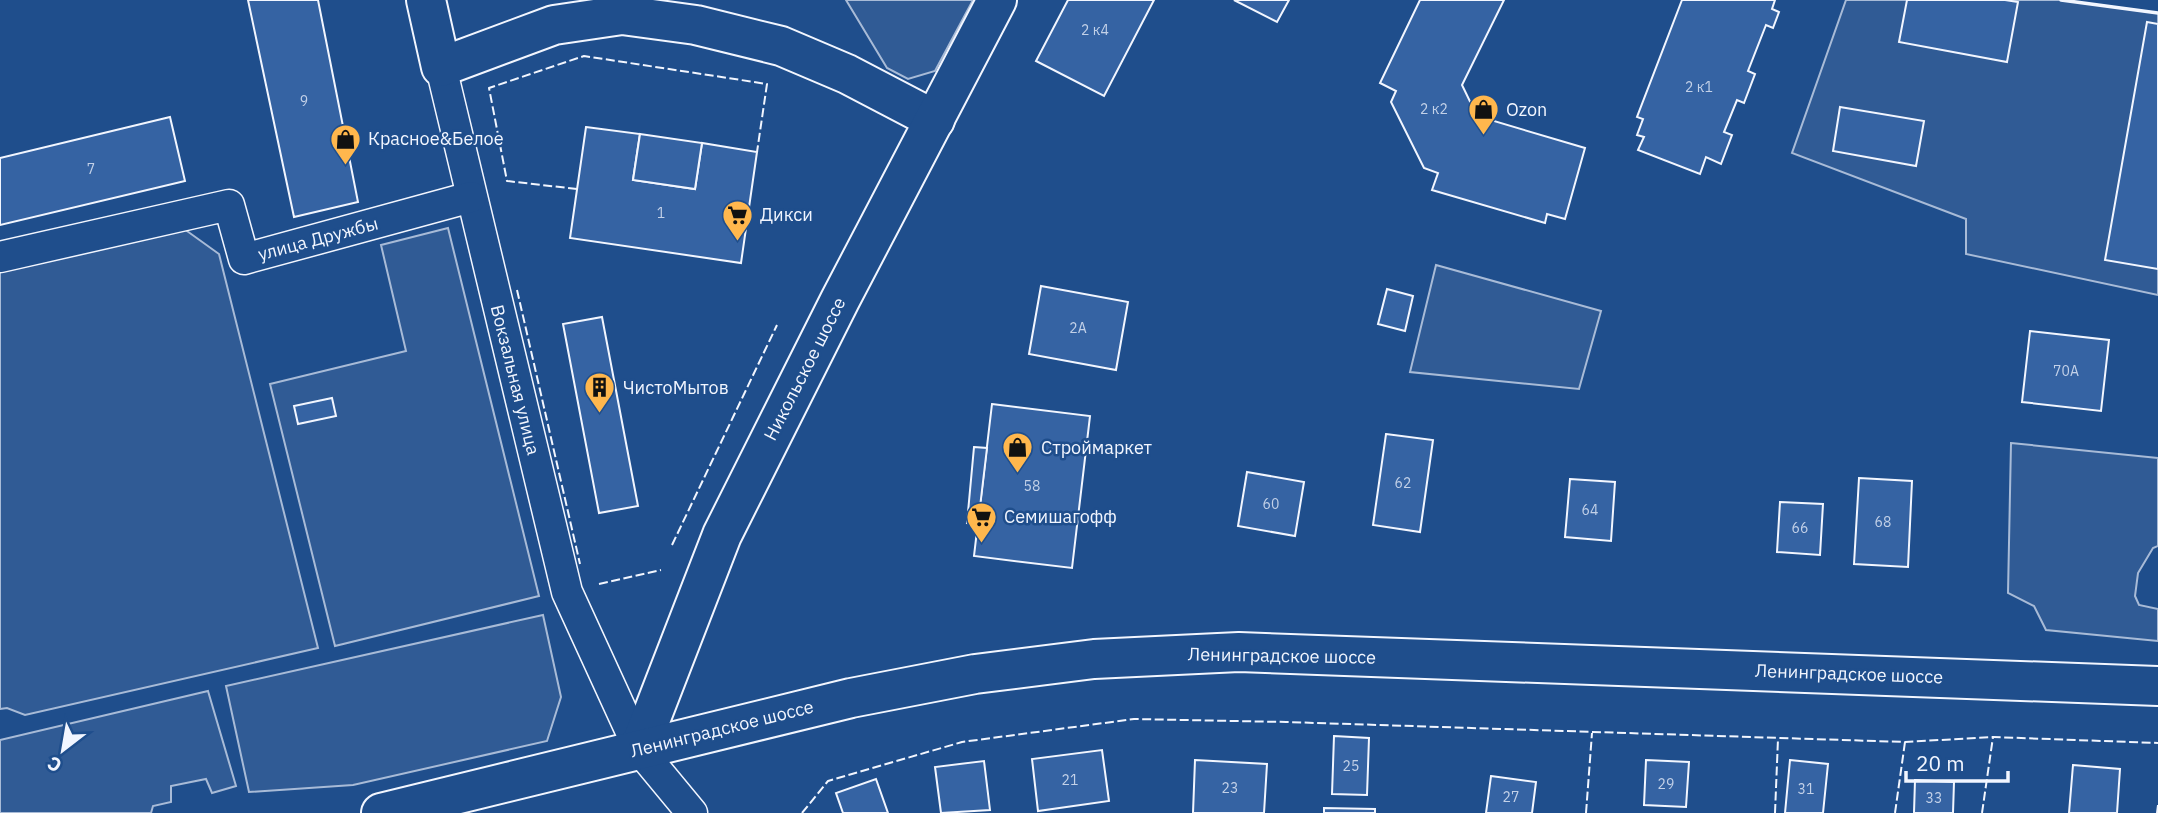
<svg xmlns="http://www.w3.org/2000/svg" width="2158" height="813" viewBox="0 0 2158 813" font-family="'IBM Plex Sans',sans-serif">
<rect width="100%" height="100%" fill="#1f4e8c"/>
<g fill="#305b95" stroke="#a8bbd7" stroke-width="2">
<path d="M846 0H973L935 71 908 79 887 68Z"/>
<path d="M1846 0H2061L2158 13V295L1966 254V219L1792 153Z"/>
<path d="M180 226 219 254 318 648 25 715 7 708 0 709V272Z"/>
<path d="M448 228 539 596 335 646 270 384 406 351 381 245Z"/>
<path d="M1436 265 1601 311 1579 389 1410 372Z"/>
<path d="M2011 443 2158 458V546L2153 548 2138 573 2135 596 2139 605 2158 609V641L2046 630 2034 606 2008 593Z"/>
<path d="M543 615 561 697 547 741 353 785 249 792 226 686Z"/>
<path d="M208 691 236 786 212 793 206 779 171 786V802L153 806 151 813H0V740Z"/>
</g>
<g fill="#3563a3" stroke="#f2f6ff" stroke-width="2">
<path d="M248 0H318L358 202 294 217Z"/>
<path d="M1068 0H1154L1104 96 1036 61Z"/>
<path d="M1234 0H1289L1277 22Z"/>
<path d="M1420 0H1504L1462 85 1477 116 1585 148 1565 219 1547 214 1545 223 1432 190 1438 173 1424 168 1391 102 1396 91 1380 83Z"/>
<path d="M1682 0H1775L1772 9 1779 12 1773 28 1766 25 1748 71 1755 74 1744 103 1737 100 1724 132 1732 135 1721 164 1706 157 1700 174 1638 150 1644 137 1637 135 1643 119 1637 117Z"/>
<path d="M1907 0H2005L2018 2 2007 62 1899 42Z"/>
<path d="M2147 22 2158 24V269L2105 260Z"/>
<path d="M1840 107 1924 121 1916 166 1833 151Z"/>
<path d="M170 117 185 181 0 225V158Z"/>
<path d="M586 127 640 134 633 180 695 189 702 143 757 152 741 263 570 238Z"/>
<path d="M640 134 702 143 695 189 633 180Z"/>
<path d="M1041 286 1128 302 1116 370 1029 354Z"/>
<path d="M1387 289 1413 296 1405 331 1378 324Z"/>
<path d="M602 317 638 506 599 513 563 324Z"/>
<path d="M2030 331 2109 340 2101 411 2022 402Z"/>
<path d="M332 398 336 416 298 424 294 406Z"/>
<path d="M992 404 1090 416 1072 568 974 556Z"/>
<path d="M1386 434 1433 440 1420 532 1373 525Z"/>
<path d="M974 447 987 448 978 524 967 523Z"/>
<path d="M1247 472 1304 482 1295 536 1238 526Z"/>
<path d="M1859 478 1912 481 1908 567 1854 564Z"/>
<path d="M1570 479 1615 482 1611 541 1565 537Z"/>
<path d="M1780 502 1823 504 1820 555 1777 552Z"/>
<path d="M1334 736 1369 738 1367 795 1332 794Z"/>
<path d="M1102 750 1109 801 1038 811 1032 759Z"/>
<path d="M1195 760 1267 764 1264 813H1193Z"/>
<path d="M1646 760 1689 762 1686 807 1644 805Z"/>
<path d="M1790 760 1828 764 1823 813H1785Z"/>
<path d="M984 761 990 810 941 813 935 767Z"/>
<path d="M2073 765 2120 769 2117 813H2069Z"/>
<path d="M1491 776 1536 782 1532 813H1486Z"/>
<path d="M876 779 888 813H843L836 793Z"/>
<path d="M1915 780 1954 782 1953 813H1914Z"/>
<path d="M1324 808 1375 809V813H1324Z"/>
</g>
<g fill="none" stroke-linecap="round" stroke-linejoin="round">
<defs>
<g id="street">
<path d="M441 67 567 592 639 749 692 813"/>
<path d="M0 257 229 205 244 259 471 197"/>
</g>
<g id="secondary">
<path d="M426 0 441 67 554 25 622 15 696 25 781 46 847 74 935 120"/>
<path d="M639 749 722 535 840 300 997 0"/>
</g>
<path id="primary" d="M381 813 851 698 975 674 1094 659 1239 652 2158 686"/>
</defs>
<use href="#street" stroke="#f2f6ff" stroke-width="33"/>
<use href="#secondary" stroke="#f2f6ff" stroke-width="42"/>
<use href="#primary" stroke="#f2f6ff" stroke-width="42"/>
<use href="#street" stroke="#1f4e8c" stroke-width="30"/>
<use href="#secondary" stroke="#1f4e8c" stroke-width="38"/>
<use href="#primary" stroke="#1f4e8c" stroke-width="38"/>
<g stroke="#f2f6ff" stroke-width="2" stroke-dasharray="9 3.5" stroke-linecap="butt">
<path d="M577 189 507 181 489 88 584 56 767 84 757 152"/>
<path d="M517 290 580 564"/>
<path d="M672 545 777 325"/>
<path d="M599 584 661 570"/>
<path d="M802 813 828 781 962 742 1134 719 1286 722 1905 742 1993 737 2158 743"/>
<path d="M1586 813 1592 733"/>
<path d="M1775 813 1778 739"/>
<path d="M1895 813 1905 742"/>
<path d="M1982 813 1993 737"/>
<path d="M2157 813 2158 805"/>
</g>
<path stroke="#f2f6ff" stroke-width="3.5" d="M2061 0 2158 13"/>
</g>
<defs>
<symbol id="shop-pin" viewBox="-11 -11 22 30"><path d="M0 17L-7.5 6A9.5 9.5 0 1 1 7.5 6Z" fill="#ffb74d" stroke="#1f4e8c"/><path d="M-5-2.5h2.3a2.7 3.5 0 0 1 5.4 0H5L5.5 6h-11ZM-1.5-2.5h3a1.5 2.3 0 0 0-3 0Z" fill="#111"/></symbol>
<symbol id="supermarket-pin" viewBox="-11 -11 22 30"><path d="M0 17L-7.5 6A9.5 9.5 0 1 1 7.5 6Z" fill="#ffb74d" stroke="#1f4e8c"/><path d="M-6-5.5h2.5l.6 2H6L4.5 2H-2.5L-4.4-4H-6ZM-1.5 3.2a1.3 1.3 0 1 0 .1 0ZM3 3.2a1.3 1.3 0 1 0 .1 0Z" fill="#111"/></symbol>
<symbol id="building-pin" viewBox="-11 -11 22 30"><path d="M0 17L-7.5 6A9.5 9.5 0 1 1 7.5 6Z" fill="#ffb74d" stroke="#1f4e8c"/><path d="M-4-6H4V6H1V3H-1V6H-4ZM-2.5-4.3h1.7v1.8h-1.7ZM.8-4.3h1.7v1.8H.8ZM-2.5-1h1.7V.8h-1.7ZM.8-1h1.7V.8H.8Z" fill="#111"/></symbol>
</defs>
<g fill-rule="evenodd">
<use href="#shop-pin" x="1466" y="92" width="35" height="47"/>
<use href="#shop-pin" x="328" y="122" width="35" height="47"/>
<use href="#supermarket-pin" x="720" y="198" width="35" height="47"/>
<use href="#building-pin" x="582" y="370" width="35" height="47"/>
<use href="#shop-pin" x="1000" y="430" width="35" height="47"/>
<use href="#supermarket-pin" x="964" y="500" width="35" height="47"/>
</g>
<g text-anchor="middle" stroke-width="5" stroke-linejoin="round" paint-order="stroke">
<g font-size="14" fill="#c3d1e8">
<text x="1095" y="35">2 к4</text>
<text x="1699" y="92">2 к1</text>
<text x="304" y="106">9</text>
<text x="1434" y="114">2 к2</text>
<text x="91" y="174">7</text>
<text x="661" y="218">1</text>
<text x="1078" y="333">2А</text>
<text x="2066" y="376">70А</text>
<text x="1403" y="488">62</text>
<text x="1032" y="491">58</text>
<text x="1271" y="509">60</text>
<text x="1590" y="515">64</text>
<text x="1883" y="527">68</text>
<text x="1800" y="533">66</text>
<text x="1351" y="771">25</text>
<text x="1070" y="785">21</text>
<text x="1666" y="789">29</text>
<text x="1230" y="793">23</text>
<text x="1806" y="794">31</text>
<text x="1511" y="802">27</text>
<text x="1934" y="803">33</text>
</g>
<g font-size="18" fill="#f2f6ff" stroke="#1f4e8c" text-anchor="start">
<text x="1506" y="116">Ozon</text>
<text x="368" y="145">Красное&amp;Белое</text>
<text x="760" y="221">Дикси</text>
<text x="623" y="394">ЧистоМытов</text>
<text x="1041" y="454">Строймаркет</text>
<text x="1004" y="523">Семишагофф</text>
</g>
<g font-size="18" fill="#f2f6ff" stroke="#1f4e8c">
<text transform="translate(318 239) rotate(-15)" y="6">улица Дружбы</text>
<text transform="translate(805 369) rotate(-63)" y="6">Никольское шоссе</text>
<text transform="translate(515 380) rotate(76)" y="6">Вокзальная улица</text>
<text transform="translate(1282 656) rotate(1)" y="6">Ленинградское шоссе</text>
<text transform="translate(1849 674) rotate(2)" y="6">Ленинградское шоссе</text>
<text transform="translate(722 729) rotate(-14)" y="6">Ленинградское шоссе</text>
</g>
</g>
<g transform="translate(63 750) rotate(211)" stroke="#1f4e8c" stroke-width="5" paint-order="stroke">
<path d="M0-5L12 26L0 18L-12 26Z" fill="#f2f6ff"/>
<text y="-10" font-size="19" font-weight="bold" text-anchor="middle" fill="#f2f6ff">С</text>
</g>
<path d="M1906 771v10h102v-10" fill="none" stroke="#f2f6ff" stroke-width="3.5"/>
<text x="1916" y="771" font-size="21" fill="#f2f6ff" stroke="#1f4e8c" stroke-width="5" paint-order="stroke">20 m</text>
</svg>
